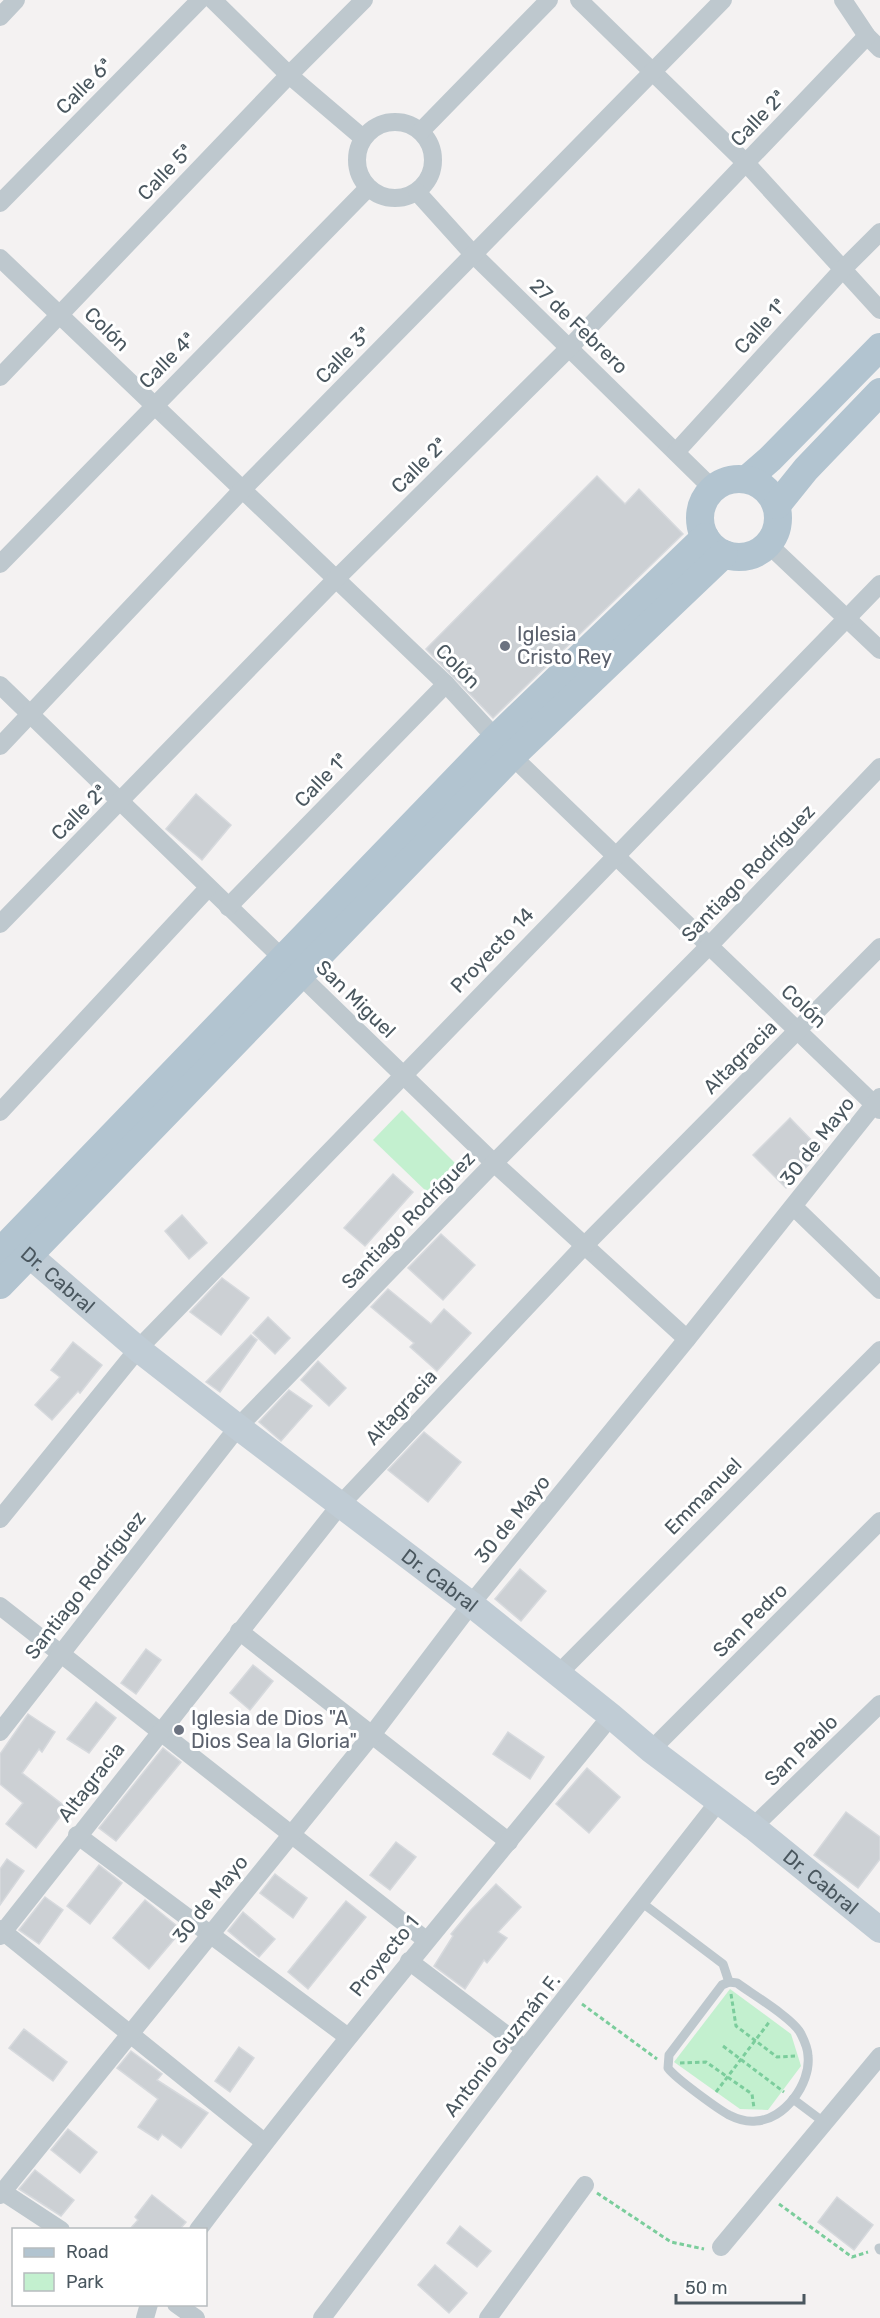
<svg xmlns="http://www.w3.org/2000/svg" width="880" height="2318" viewBox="0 0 880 2318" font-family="Rubik,sans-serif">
<rect width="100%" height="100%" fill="#f4f2f2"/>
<g fill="#c3f0cf">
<path d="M402 1110 455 1163 427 1192 373 1140Z"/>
<path d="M730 1989 791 2034 801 2066 768 2110 740 2109 674 2062Z"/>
</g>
<g fill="#ccd0d4" stroke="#d6d9dd" stroke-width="1.5">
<path d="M597 476 625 504 639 489 683 534 493 718 426 649Z"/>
<path d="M196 794 231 825 202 860 166 829Z"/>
<path d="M790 1118 822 1151 786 1188 753 1155Z"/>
<path d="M393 1174 413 1192 365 1246 344 1228Z"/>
<path d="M182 1215 207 1243 189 1259 165 1231Z"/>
<path d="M441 1234 475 1265 443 1300 408 1268Z"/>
<path d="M222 1278 249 1298 221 1335 190 1312Z"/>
<path d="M388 1289 431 1324 444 1309 471 1333 437 1371 410 1347 414 1343 371 1307Z"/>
<path d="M268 1317 290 1338 275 1354 253 1333Z"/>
<path d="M251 1335 257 1340 220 1392 206 1382Z"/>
<path d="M73 1342 102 1365 80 1393 78 1391 52 1420 35 1405 60 1377 51 1370Z"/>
<path d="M318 1361 346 1388 329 1406 301 1380Z"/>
<path d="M289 1390 312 1406 281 1441 259 1422Z"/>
<path d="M424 1432 461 1462 428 1502 388 1470Z"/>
<path d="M520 1569 546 1591 521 1621 495 1599Z"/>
<path d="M146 1649 161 1660 136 1694 121 1683Z"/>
<path d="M253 1665 273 1681 250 1710 230 1693Z"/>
<path d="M96 1702 116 1718 89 1753 67 1739Z"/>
<path d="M28 1714 55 1732 42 1752 39 1749 22 1773 67 1808 36 1848 6 1824 23 1803 0 1784V1754Z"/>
<path d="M508 1732 544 1757 530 1779 493 1754Z"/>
<path d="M163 1748 181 1762 116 1841 99 1828Z"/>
<path d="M587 1768 620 1797 589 1833 556 1804Z"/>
<path d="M846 1812 880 1837V1859L858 1888 814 1855Z"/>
<path d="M396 1842 416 1857 390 1890 370 1875Z"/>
<path d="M7 1859 24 1871 0 1905V1869Z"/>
<path d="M99 1865 122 1883 90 1924 67 1906Z"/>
<path d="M275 1874 307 1898 293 1918 260 1893Z"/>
<path d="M496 1884 521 1907 498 1932 507 1938 487 1963 484 1960 465 1989 434 1966 453 1936 451 1934 471 1910Z"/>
<path d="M45 1897 63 1910 39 1944 19 1930Z"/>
<path d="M145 1900 182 1930 149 1969 113 1938Z"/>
<path d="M346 1901 366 1917 308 1989 288 1972Z"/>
<path d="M243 1912 275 1939 259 1957 228 1931Z"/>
<path d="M24 2029 67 2062 53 2081 9 2048Z"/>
<path d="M239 2047 254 2058 230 2092 215 2081Z"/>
<path d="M131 2051 162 2074 157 2080 208 2113 181 2148 162 2134 158 2140 138 2127 158 2099 117 2068Z"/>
<path d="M68 2129 97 2152 80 2173 51 2150Z"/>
<path d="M35 2170 74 2200 61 2216 19 2189Z"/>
<path d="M152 2195 186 2222 180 2229H130L138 2220 135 2217Z"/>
<path d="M837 2197 873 2225 854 2250 818 2222Z"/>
<path d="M460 2226 491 2251 477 2267 447 2243Z"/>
<path d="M435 2265 467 2293 449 2313 418 2285Z"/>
</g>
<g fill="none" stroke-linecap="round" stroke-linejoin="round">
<g stroke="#7bcd9c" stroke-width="3" stroke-dasharray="4.5 3" stroke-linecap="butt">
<path d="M731 1994 736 2026 777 2057 795 2056"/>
<path d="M582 2004 657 2059"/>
<path d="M723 2046 784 2092"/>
<path d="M680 2063 706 2062 752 2094 754 2108"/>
<path d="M716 2092 770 2021"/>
<path d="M597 2193 671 2242 704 2249"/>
<path d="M779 2204 852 2257 868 2252"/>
</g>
<g stroke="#bec8ce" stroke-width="9">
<path d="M641 1902 723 1964 729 1982"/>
<path d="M729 1982 737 1983C752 1994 794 2019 801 2034 804 2040 808 2050 808 2056 811 2084 784 2120 756 2121 748 2122 737 2119 729 2115 718 2109 675 2078 668 2068L669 2055 722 1985Z"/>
<path d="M793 2099 825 2123"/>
<path d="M879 2248 880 2250"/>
</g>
<g stroke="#bec8ce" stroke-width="18">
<path d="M213 0 289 75 363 138"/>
<path d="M579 0 746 163 880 310"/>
<path d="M843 0 867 36 880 49"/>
<path d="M0 17 16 0"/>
<circle cx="395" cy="160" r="38"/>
<path d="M421 131 549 0"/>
<path d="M417 192 473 254 713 489"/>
<path d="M0 203 200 0"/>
<path d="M0 258 446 684 512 756 880 1110"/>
<path d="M0 377 289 75 364 0"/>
<path d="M676 452 843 269 880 232"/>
<path d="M768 544 880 650"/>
<path d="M0 564 368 188"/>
<path d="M0 685 494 1163 687 1339"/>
<path d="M0 746 242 490 723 0"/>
<path d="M228 907 446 684"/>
<path d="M0 924 336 579 569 348 867 36"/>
<path d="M0 1112 208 888"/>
<path d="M794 1207 880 1290"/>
<path d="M0 1519 138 1349 880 584"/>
<path d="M0 1606 426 1940"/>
<path d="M239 1631 509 1842"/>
<path d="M558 1674 880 1350"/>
<path d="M0 1732 238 1427 494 1163 708 947 880 767"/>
<path d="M651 1750 880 1521"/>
<path d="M753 1827 880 1704"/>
<path d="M77 1835 348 2037"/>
<path d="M0 1929 264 2142"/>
<path d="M0 1936 340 1505 584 1246 880 947"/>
<path d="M409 1961 525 2049"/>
<path d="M0 2190 61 2230"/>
<path d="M0 2195 371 1736 471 1604 687 1339 880 1097"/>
<path d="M198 2230C331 2054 473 1886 611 1716"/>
<path d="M721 2247 880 2056"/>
<path d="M176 2304 196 2318"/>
<path d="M145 2318 149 2304"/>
<path d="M322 2318 525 2049 719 1801"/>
<path d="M488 2318 585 2185"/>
</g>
<path stroke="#c0ccd5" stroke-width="26" id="s1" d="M14 1242 138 1349 238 1427 471 1604 611 1716 651 1750 753 1827 880 1930"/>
<g stroke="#b2c4d0" stroke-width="28">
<path d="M747 479 770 459 880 347"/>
<circle cx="739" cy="518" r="39"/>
<path d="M777 505 806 469 880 392"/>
<path d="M0 1252 496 738 705 537"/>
<path d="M0 1285 512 756 724 554"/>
</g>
</g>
<g fill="#6b7280" stroke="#fff" stroke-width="2">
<circle cx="505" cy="646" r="6"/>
<circle cx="179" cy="1730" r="6"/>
</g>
<g text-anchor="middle" stroke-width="6" stroke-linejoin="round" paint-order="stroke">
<g font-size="20" fill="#4a575f" stroke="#fff">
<text transform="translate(84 86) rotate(-45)" y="7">Calle 6ª</text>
<text transform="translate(758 118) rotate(-46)" y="7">Calle 2ª</text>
<text transform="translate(165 172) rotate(-46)" y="7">Calle 5ª</text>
<text transform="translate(579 326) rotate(44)" y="7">27 de Febrero</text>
<text transform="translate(760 326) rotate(-48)" y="7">Calle 1ª</text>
<text transform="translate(107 329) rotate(44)" y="7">Colón</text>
<text transform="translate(343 355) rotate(-46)" y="7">Calle 3ª</text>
<text transform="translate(167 360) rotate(-45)" y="7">Calle 4ª</text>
<text transform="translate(419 465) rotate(-45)" y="7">Calle 2ª</text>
<text transform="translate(458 666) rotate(45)" y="7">Colón</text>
<text transform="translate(321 780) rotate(-46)" y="7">Calle 1ª</text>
<text transform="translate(79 812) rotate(-45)" y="7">Calle 2ª</text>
<text transform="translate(748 873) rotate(-46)" y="7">Santiago Rodríguez</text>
<text transform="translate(492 950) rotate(-46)" y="7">Proyecto 14</text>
<text transform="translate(356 999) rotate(44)" y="7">San Miguel</text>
<text transform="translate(804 1006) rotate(43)" y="7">Colón</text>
<text transform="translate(740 1057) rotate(-45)" y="7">Altagracia</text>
<text transform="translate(817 1141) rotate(-52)" y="7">30 de Mayo</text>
<text transform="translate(408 1220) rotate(-46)" y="7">Santiago Rodríguez</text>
<text dy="7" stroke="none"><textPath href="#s1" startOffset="58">Dr. Cabral</textPath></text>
<text transform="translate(401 1407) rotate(-47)" y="7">Altagracia</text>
<text transform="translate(703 1496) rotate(-45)" y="7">Emmanuel</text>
<text transform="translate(512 1519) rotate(-51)" y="7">30 de Mayo</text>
<text dy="7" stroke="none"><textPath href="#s1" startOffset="544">Dr. Cabral</textPath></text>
<text transform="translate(85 1585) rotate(-52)" y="7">Santiago Rodríguez</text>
<text transform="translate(750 1620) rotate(-45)" y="7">San Pedro</text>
<text transform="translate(801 1750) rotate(-44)" y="7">San Pablo</text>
<text transform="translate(91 1782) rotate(-52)" y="7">Altagracia</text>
<text dy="7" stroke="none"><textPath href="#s1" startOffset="1030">Dr. Cabral</textPath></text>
<text transform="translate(210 1899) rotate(-51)" y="7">30 de Mayo</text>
<text transform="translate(384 1956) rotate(-51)" y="7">Proyecto 1</text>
<text transform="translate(502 2045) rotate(-52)" y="7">Antonio Guzmán F.</text>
</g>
<g font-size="20" fill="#5b616d" stroke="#fff" text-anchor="start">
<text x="517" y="641">Iglesia<tspan x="517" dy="23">Cristo Rey</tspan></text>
<text x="191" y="1725">Iglesia de Dios "A<tspan x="191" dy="23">Dios Sea la Gloria"</tspan></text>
</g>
</g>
<rect x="12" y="2228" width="195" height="78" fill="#ffffff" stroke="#b7bcbf" stroke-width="1.5"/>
<rect x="24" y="2248" width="30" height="9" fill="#b2c4d0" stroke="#b7bcbf" stroke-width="1.5"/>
<text x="66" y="2258" font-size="18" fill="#4a575f">Road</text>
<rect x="24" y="2273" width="30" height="18" fill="#c3f0cf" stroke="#b7bcbf" stroke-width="1.5"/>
<text x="66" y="2288" font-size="18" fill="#4a575f">Park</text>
<path d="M676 2294v9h128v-9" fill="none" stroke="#4a575f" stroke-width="3"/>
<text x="685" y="2294" font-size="18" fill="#4a575f" stroke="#ffffff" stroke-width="4.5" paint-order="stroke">50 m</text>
</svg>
